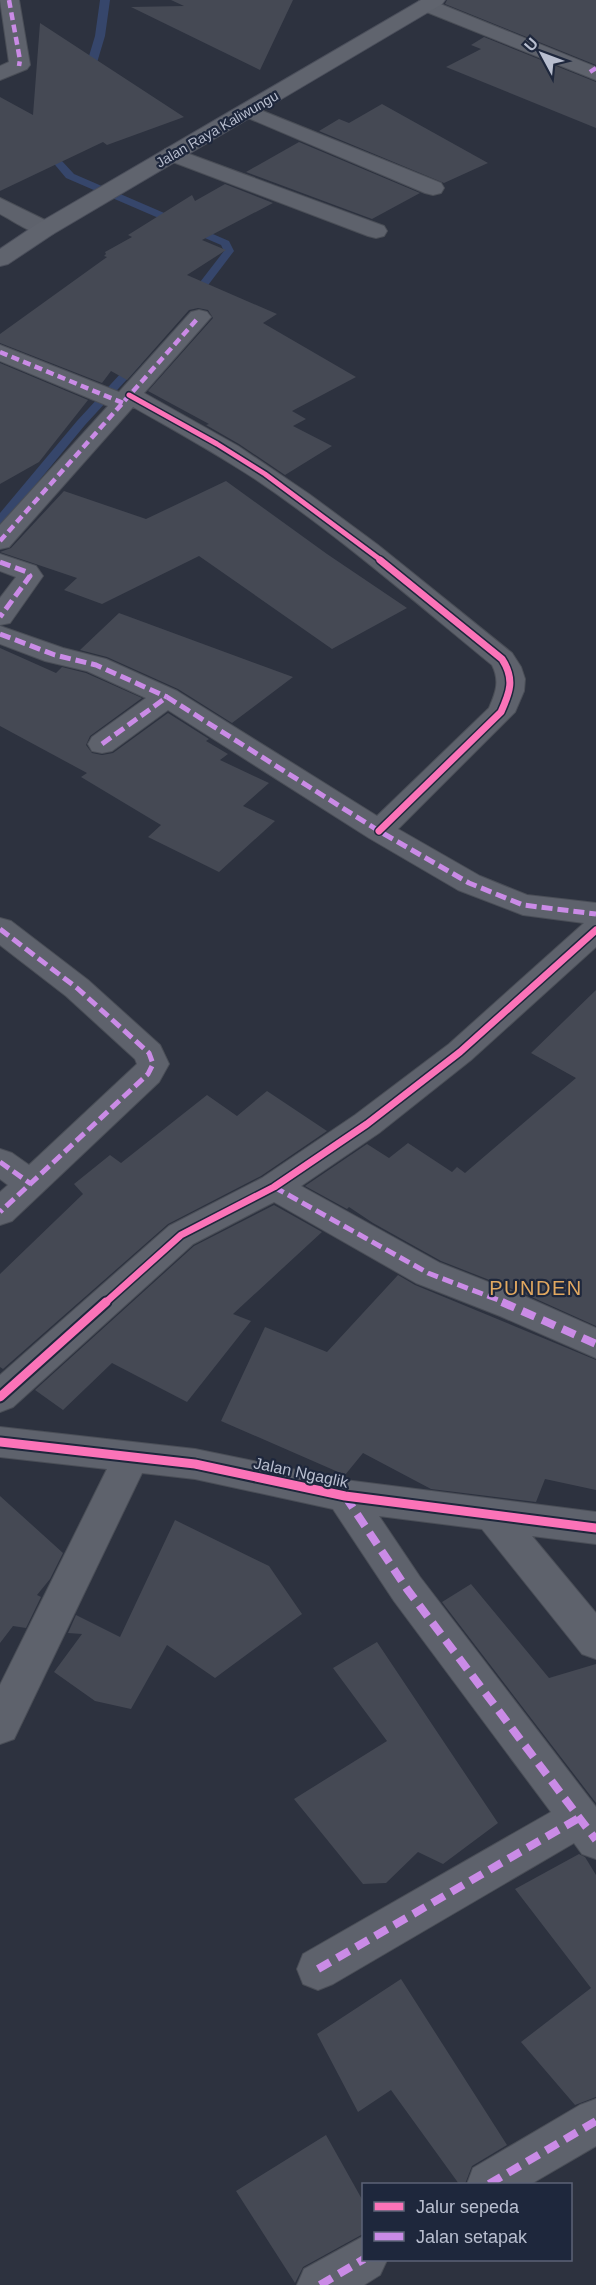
<svg xmlns="http://www.w3.org/2000/svg" width="596" height="2285" viewBox="0 0 596 2285" font-family="Helvetica,sans-serif">
<rect width="100%" height="100%" fill="#2d323f"/>
<g fill="none" stroke-linecap="round" stroke-linejoin="round">
<g fill="#36466b" fill-rule="evenodd">
<path d="M100 0H110L105 36 93 76 88 79 83 76 95 36Z"/>
<path d="M55 143 63 145 61 160 74 174 229 241 234 251 196 301 192 302 187 299 224 251 221 245 66 178 51 160Z"/>
<path d="M137 359 141 360V364L85 425 4 523 0 525V513L77 421 133 360Z"/>
</g>
</g>
<g fill="#454954">
<path d="M171 0H293L260 70 131 7 184 6Z"/>
<path d="M447 0H596V65L445 4Z"/>
<path d="M40 23 184 117 107 145 103 142 0 191V97L33 115Z"/>
<path d="M484 37 596 82V128L446 67 481 49 471 45Z"/>
<path d="M382 104 488 163 444 183 319 131 339 119 349 123Z"/>
<path d="M299 142 420 193 372 219 246 172Z"/>
<path d="M225 184 273 203 202 240 226 250 187 275 277 314 263 323 356 377 292 411 306 419 293 426 332 446 285 475 239 444 206 425 209 424 148 391 213 318 208 310 198 308 189 310 127 380 111 371 102 383 0 343V334L107 257 104 256 106 254 105 252 132 237 128 235 192 195 195 201Z"/>
<path d="M0 363 88 400 39 462 0 484Z"/>
<path d="M226 481 327 554 407 608 332 649 199 556 102 604 64 590 77 578 0 552 11 548 64 491 146 519Z"/>
<path d="M119 613 293 677 232 723 178 689 107 657 80 650Z"/>
<path d="M0 648 56 673 62 667 86 673 142 698 90 736 86 745 92 753 102 755 113 753 168 713 209 739 206 741 228 754 220 760 269 783 243 806 275 821 219 872 148 837 161 825 81 777 87 773 0 726Z"/>
<path d="M596 990V1326L525 1294 441 1261 373 1223 349 1207 347 1209 305 1186 367 1144 389 1158 408 1143 452 1172 457 1167 465 1173 576 1078 531 1053Z"/>
<path d="M267 1091 327 1131 261 1176 168 1224 3 1369 0 1367V1274L83 1194 74 1184 110 1155 121 1163 207 1095 237 1116Z"/>
<path d="M274 1205 322 1232 233 1314 251 1321 187 1402 112 1363 63 1410 35 1390 194 1246Z"/>
<path d="M398 1275 415 1285 596 1360V1490L545 1479 536 1502 431 1489 363 1453 345 1475 221 1421 265 1327 327 1352Z"/>
<path d="M0 1496 63 1553 50 1579 37 1595 41 1597 26 1628 13 1626 0 1643Z"/>
<path d="M175 1520 269 1566 302 1614 215 1678 167 1645 131 1709 95 1701 54 1672 82 1634 68 1633 76 1615 120 1637Z"/>
<path d="M471 1584 549 1678 596 1664V1803L442 1602Z"/>
<path d="M377 1642 498 1823 443 1864 418 1852 386 1883 363 1884 294 1799 387 1741 333 1668Z"/>
<path d="M579 1854 585 1857 596 1875V2097L575 2105 521 2042 591 1988 515 1889Z"/>
<path d="M401 1979 507 2145 472 2166 465 2184H459L391 2090 358 2112 317 2034Z"/>
<path d="M326 2135 363 2201V2234L303 2267 295 2283 236 2191Z"/>
</g>
<g fill="none" stroke-linecap="round" stroke-linejoin="round">
<defs>
<g id="minor">
<path d="M0 0H19L30 65 27 69 0 80V66L9 62Z"/>
<path d="M419 1H433L596 67V80L419 9 416 5Z"/>
<path d="M248 105 441 183 444 188 441 193 433 195 425 193 241 115 237 111 241 107Z"/>
<path d="M173 148 384 226 387 231 384 236 376 238 368 236 165 159 162 154 165 149Z"/>
<path d="M0 198 53 224 56 229 53 234C35 238 16 222 0 214Z"/>
<path d="M199 310 207 312 211 317 144 393 238 446 309 494 378 545 512 653 521 667 525 679 524 691 515 712 398 829 480 876 527 895 596 903V947L471 1060 379 1133 301 1186 440 1263 524 1296 596 1328V1358L500 1316 416 1283 274 1202 193 1244 13 1407 0 1412V1375L169 1226 262 1178 355 1115 449 1044 584 923 523 915 458 890 369 838 168 710 112 751 102 753 92 751 88 744 92 737 146 698 87 671 45 661 0 644V626L63 648 106 659 177 691 377 816 489 708C496 692 500 681 492 665 414 601 338 535 255 479 215 453 174 430 133 407L9 547 0 549V525L108 406 0 361V345L119 392 191 312Z"/>
<path d="M0 554 36 566 43 576 10 623 0 625V598L16 577 0 571Z"/>
<path d="M0 918 11 921 88 980 160 1045 169 1064 159 1082 12 1221 0 1225V1192L8 1185 0 1179V1149L12 1153 29 1165 137 1064 135 1059 66 996 0 945Z"/>
<path d="M0 1427 195 1449 345 1480 596 1512V1544L532 1536 596 1613V1659L582 1654 482 1529 379 1516 420 1577 596 1807V1859L582 1854 574 1843 333 1984 318 1990 303 1984 297 1969 303 1954 551 1812 394 1601 333 1509 195 1479 142 1473 14 1739 0 1744V1685L107 1469 0 1457Z"/>
<path d="M596 2099V2146L531 2184H467L473 2168 580 2105Z"/>
<path d="M364 2236V2260H387L380 2275 364 2285H297L304 2269Z"/>
</g>
<path id="major" d="M421 0H445L442 4 53 234 8 264 0 266V249L37 224Z"/>
</defs>
<use href="#minor" stroke="#4a4e57" stroke-width="2"/>
<use href="#major" stroke="#4b4f5b" stroke-width="2"/>
<use href="#minor" fill="#5e626c" fill-rule="evenodd"/>
<use href="#major" fill="#60646e" fill-rule="evenodd"/>
<g stroke="#ca8be6" stroke-width="4.5" stroke-dasharray="8 4.5" stroke-linecap="butt">
<path d="M9 0 20 60 19 66"/>
<path d="M590 72 596 68"/>
<path d="M0 352 123 403"/>
<path d="M0 541 199 317"/>
</g>
<g stroke="#ca8be6" stroke-width="5" stroke-dasharray="11 5" stroke-linecap="butt">
<path d="M0 562 27 572 30 576 0 617"/>
<path d="M0 634 55 655 96 665 167 697"/>
<path d="M102 744 167 697 379 831 469 883 523 905 596 914"/>
<path d="M0 929 77 988 149 1053 153 1064 148 1074 0 1212"/>
<path d="M0 1162 31 1184"/>
<path d="M274 1187 428 1273 506 1303"/>
</g>
<g stroke="#ca8be6" stroke-width="8" stroke-dasharray="14 8" stroke-linecap="butt">
<path d="M502 1302 596 1344"/>
<path d="M345 1496 407 1589 596 1840"/>
<path d="M318 1969 579 1818"/>
<path d="M489 2184 596 2121"/>
<path d="M320 2285 364 2259"/>
</g>
<defs>
<path id="cycleway-far2" d="M129 395 217 444 265 474 382 561"/>
<g id="cycleway-far1">
<path d="M379 831 501 712C510 692 515 679 502 659L380 560"/>
<path d="M105 1303 181 1235 274 1187 367 1124 460 1052 596 930"/>
</g>
<g id="cycleway">
<path d="M0 1397 106 1302"/>
<path d="M0 1442 195 1464 345 1496 596 1528"/>
</g>
</defs>
<use href="#cycleway-far2" stroke="#1e273c" stroke-width="8"/>
<use href="#cycleway-far1" stroke="#1e273c" stroke-width="10"/>
<use href="#cycleway" stroke="#1e273c" stroke-width="13"/>
<use href="#cycleway-far2" stroke="#fb73b8" stroke-width="5"/>
<use href="#cycleway-far1" stroke="#fb73b8" stroke-width="7"/>
<use href="#cycleway" stroke="#fb73b8" stroke-width="9"/>
</g>
<g text-anchor="middle" stroke-width="4.5" stroke-linejoin="round" paint-order="stroke">
<g font-size="14" fill="#b8becf" stroke="#1e273c">
<text transform="translate(217 129) rotate(-30)" y="5">Jalan Raya Kaliwungu</text>
</g>
<g font-size="16" fill="#b8becf" stroke="#1e273c">
<text transform="translate(301 1472) rotate(12)" y="6">Jalan Ngaglik</text>
</g>
<g font-size="20" letter-spacing="1.5" fill="#e1a860" stroke="#1e273c">
<text x="536" y="1295">PUNDEN</text>
</g>
</g>
<rect x="362" y="2183" width="210" height="78" fill="#1e273c" stroke="#5c6377" stroke-width="1.5"/>
<rect x="374" y="2202" width="30" height="9" fill="#fb73b8" stroke="#5c6377" stroke-width="1.5"/>
<text x="416" y="2213" font-size="18" fill="#b8becf">Jalur sepeda</text>
<rect x="374" y="2232" width="30" height="9" fill="#ca8be6" stroke="#5c6377" stroke-width="1.5"/>
<text x="416" y="2243" font-size="18" fill="#b8becf">Jalan setapak</text>
<g transform="translate(542 54) rotate(311)" stroke="#1e273c" stroke-width="4.5" paint-order="stroke">
<path d="M0-4.5L10 22L0 15L-10 22Z" fill="#b8becf"/>
<text y="-9" font-size="16" font-weight="bold" text-anchor="middle" fill="#b8becf">U</text>
</g>
</svg>
